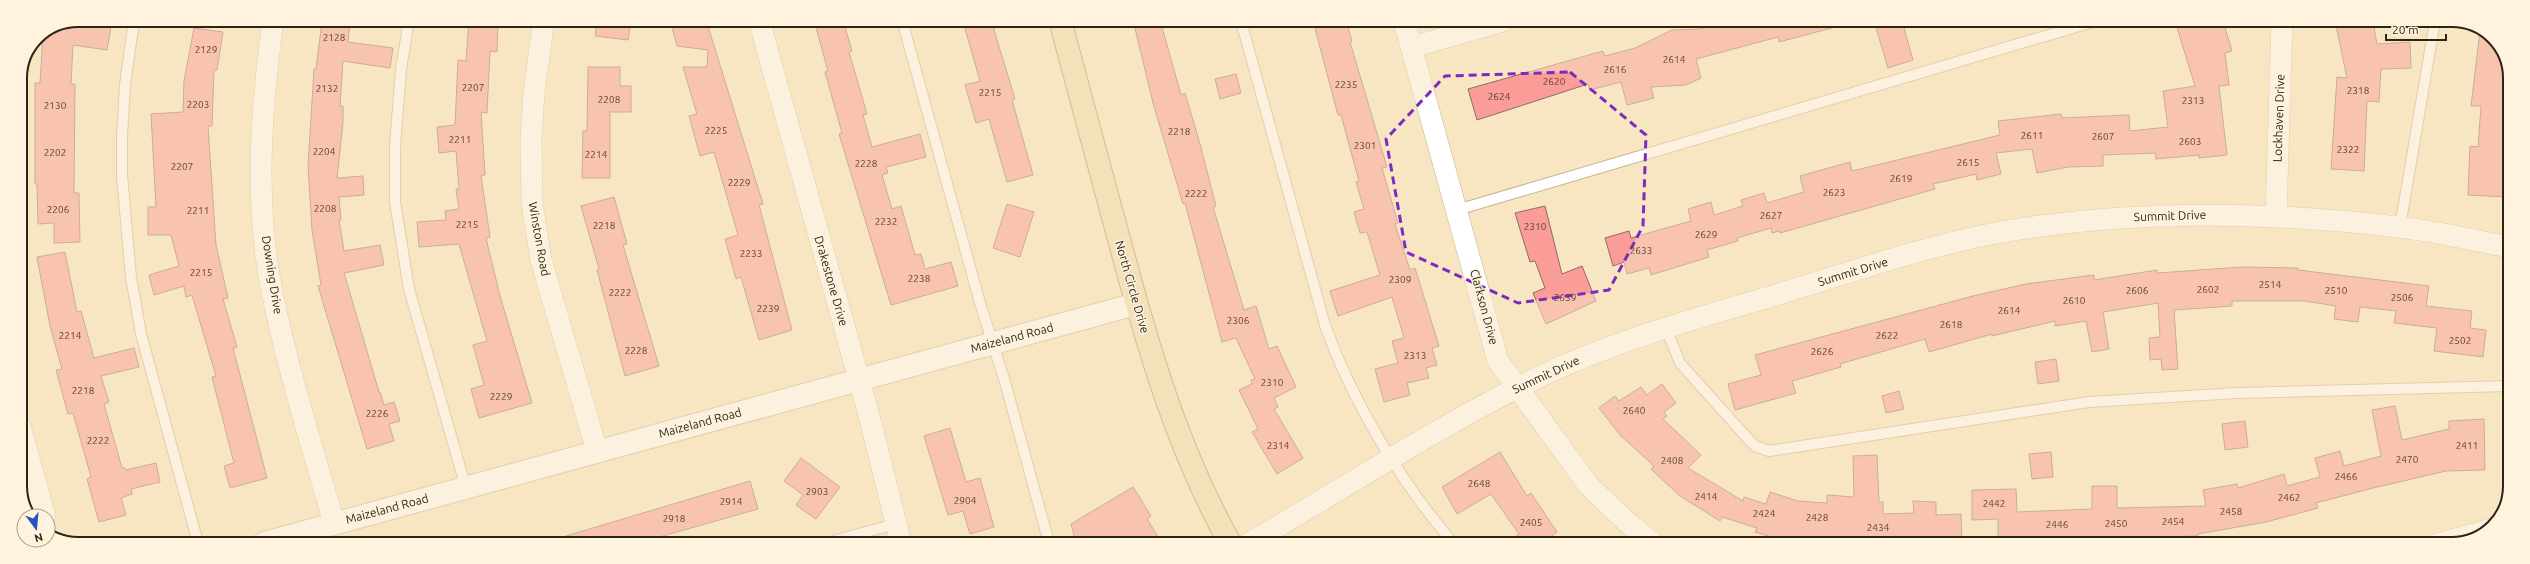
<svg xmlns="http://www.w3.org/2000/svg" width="2530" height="564" viewBox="0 0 2530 564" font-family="Ubuntu,sans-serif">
<rect width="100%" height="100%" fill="#f8e5c2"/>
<g fill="#fa9c98" stroke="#916a67">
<path d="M469 20H498L497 52 490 51 487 113 481 112 485 175 481 176 490 237 486 238 500 296 532 403 479 418 471 389 484 385 473 345 487 341 459 244 419 247 417 222 446 220 445 211 459 209 456 189H459L456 151 439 153 437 127 455 125 458 60 466 61Z"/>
<path d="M597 20H631L628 40 595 36Z"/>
<path d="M670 20H706L763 204 759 205 792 330 759 340 741 277 736 279 725 239 738 235 714 152 700 156 689 116 697 114 683 67H707L708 50 677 46Z"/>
<path d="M814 20H843L852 51 849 52 867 114 863 115 872 147 920 134 926 157 886 167 888 173 882 175 892 209 901 206 915 255 921 254 925 269 951 262 958 286 891 305 839 134 842 133 825 72 828 71Z"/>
<path d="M980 20H991L1015 99 1012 100 1033 175 1007 182 989 119 976 123 965 85 980 81 964 25Z"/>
<path d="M1133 20H1160L1181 95 1185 93 1200 144 1216 206 1213 207 1244 310 1256 306 1269 349 1277 346 1296 387 1274 398 1278 407 1274 409 1303 458 1277 474 1252 432 1258 429 1239 390 1252 384 1251 380 1255 379 1236 338 1222 342 1185 203 1183 204 1153 103Z"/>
<path d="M322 21 350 24 348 42 393 48 390 68 343 61 340 106H343V123L337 178 363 176 364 195 339 197 341 220H339L344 251 380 245 384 265 344 273 379 392H380L384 405 394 402 400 421 389 424 394 441 367 449 318 286 321 285 312 230 308 166 314 69H316Z"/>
<path d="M1313 21H1346L1352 41 1350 42 1387 167 1382 168 1398 223 1395 224 1410 270 1415 268 1439 346 1432 348 1437 365 1426 368 1429 378 1407 383 1410 395 1384 402 1375 369 1398 363 1392 341 1404 338 1392 297 1338 316 1330 291 1380 275 1367 232 1360 233 1354 212 1364 209 1356 182 1359 181 1341 115H1338Z"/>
<path d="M1717 21H1838L1839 26 1779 42 1778 37 1696 59 1701 78 1686 85 1651 87 1654 98 1627 105 1621 82 1590 90 1588 84 1477 120 1468 89 1603 51 1605 56 1635 48 1672 30 1699 29 1718 24Z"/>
<path d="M1874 21H1902L1913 60 1888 68Z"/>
<path d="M2175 21H2223L2232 51 2225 53 2229 85 2219 86 2227 155 2199 158V155L2156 159 2155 153 2103 155V166L2068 167 2037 173 2032 149 1996 153 2001 174 1977 180 1976 174 1933 184 1935 189 1780 233 1779 231 1772 233 1771 228 1737 238 1738 241 1707 250 1709 257 1651 275 1649 268 1627 274 1624 262 1613 266 1605 238 1629 231 1631 238 1691 221 1688 209 1711 202 1714 215 1743 206 1741 200 1764 193 1767 203 1804 192 1800 176 1850 162 1852 171 2000 135 1998 121 2061 114 2062 118 2129 115 2130 131 2168 127 2163 91 2195 86Z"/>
<path d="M2335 21H2373L2377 44 2410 42 2411 68 2381 69 2379 102 2367 101 2364 171 2331 169 2337 77 2347 78Z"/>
<path d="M87 22 111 27 107 50 73 45 71 84H75L74 193H79L80 242 54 243V223L38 224 37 184H35V83H40L43 34 69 24 87 25Z"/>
<path d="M194 28 223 32 217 70H214L212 126H208L216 245 228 298 223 299 237 347 233 348 267 478 230 488 224 466 234 463 212 377 216 376 192 295 186 297 184 286 154 295 149 275 179 266 171 235H148V207H156L151 114 183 112 184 81Z"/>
<path d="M2480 31 2495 40 2510 74 2507 197 2468 195 2470 146 2478 147 2481 106H2471Z"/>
<path d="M588 67H620V86H631V112H610V178H582L583 131H587Z"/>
<path d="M1236 74 1241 93 1220 99 1215 79Z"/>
<path d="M614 197 627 244 623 245 659 366 625 376 597 270 599 269 581 206Z"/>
<path d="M1007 204 1034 212 1020 257 993 248Z"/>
<path d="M1545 206 1562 274 1582 266 1596 301 1546 324 1533 293 1545 288 1535 261 1530 262 1515 213Z"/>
<path d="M65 252 77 312 81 311 94 358 134 348 139 367 101 376 109 402 104 404 122 468H125L126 470 156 463 160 482 131 489 132 494 121 498 126 515 99 522 87 479 91 477 73 413 68 414 56 370 62 369 50 326 37 257Z"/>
<path d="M2242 267 2298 268V270L2429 286 2426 306 2472 311 2470 328 2486 330 2483 357 2434 351 2437 328 2394 323 2396 311 2360 307 2358 322 2334 319 2336 306 2305 301H2232V306L2174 310 2178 369 2162 370 2161 359 2150 360 2149 338 2160 337 2158 303 2103 312 2109 349 2092 352 2086 321 2055 326V321L1992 336V334L1929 352 1925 339 1840 364 1841 367 1792 381 1796 393 1735 410 1728 384 1761 375 1755 355 1973 296 2026 284 2094 275V280L2157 270V273Z"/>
<path d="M2056 359 2059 381 2038 384 2035 362Z"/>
<path d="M1662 384 1676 403 1664 412 1667 416 1663 419 1701 455 1688 468 1743 501 1744 497 1766 504 1770 492 1798 501 1827 503V495L1854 497 1853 456 1877 455 1879 502H1883V514L1914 513 1913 501 1936 502V515L1961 514 1962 542 1900 544 1788 542 1755 532 1757 528 1722 517 1720 521 1680 496 1651 469 1654 466 1621 436 1599 408 1615 396 1619 401 1641 387 1647 395Z"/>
<path d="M1899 391 1904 409 1886 413 1882 396Z"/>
<path d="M2395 406 2402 440 2449 429V421L2484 419 2485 470 2446 471 2373 488 2316 503 2318 508 2266 522 2198 534V536L1998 540V519L1972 520V490L2016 489 2017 512 2092 509V486H2117V508L2206 506 2203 490 2237 484 2238 488 2284 474 2287 486 2320 477 2315 458 2340 451 2344 466 2381 456 2372 410Z"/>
<path d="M2245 421 2248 447 2225 450 2222 424Z"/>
<path d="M950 428 966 482 980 478 994 527 970 534 963 511 948 515 924 436Z"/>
<path d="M1500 452 1527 496 1531 493 1557 532 1541 544H1505L1519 534 1491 494 1457 514 1442 487Z"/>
<path d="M2051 452 2053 477 2032 479 2029 454Z"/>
<path d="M801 458 840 487 816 519 796 505 803 495 784 481Z"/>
<path d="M750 481 758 509 638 543H557L556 539Z"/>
<path d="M1133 487 1151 516 1147 519 1162 543H1076L1071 524Z"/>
</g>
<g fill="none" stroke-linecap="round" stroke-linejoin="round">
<defs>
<g id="lane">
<path d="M134 20 125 85 122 137V176L131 277 141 334 198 543"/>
<path d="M409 20 401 69 395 147V202L409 289 466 488"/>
<path d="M902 20 980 303 1005 382 1049 543"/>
<path d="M1241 21 1325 325C1352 401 1401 483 1454 544"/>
<path d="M1457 210 2096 21"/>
<path d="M2400 227 2435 21"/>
<path d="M1666 328 1680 363 1749 440 1755 446 1769 451 2089 402 2237 393 2509 386"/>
<path d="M826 543 895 524"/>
</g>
<g id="street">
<path d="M273 20C261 110 254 202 272 292 288 370 312 447 334 523"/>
<path d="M544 20 534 92 531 140 532 204 541 260 597 451"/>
<path d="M759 20 870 419 901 543"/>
<path d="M1404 21 1498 361 1589 486 1629 524 1654 544"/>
<path d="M1412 47 1503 21"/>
<path d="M2276 216 2282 21"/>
<path d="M20 426 45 516"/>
<path d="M1249 543C1346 488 1439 425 1539 377 1616 340 1698 318 1779 294 1849 273 1919 248 1991 234 2125 209 2263 211 2398 227 2435 231 2472 240 2509 247"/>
<path d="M2437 544 2491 529"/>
</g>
<path id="secondary" d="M264 543 1136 304"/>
<path id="primary" d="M1060 20C1079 90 1097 159 1116 228 1145 337 1175 445 1230 543"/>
</defs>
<use href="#lane" stroke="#c6b492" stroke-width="12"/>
<use href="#street" stroke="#c6b492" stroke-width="22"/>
<use href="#secondary" stroke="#c6b492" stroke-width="24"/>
<use href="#primary" stroke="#a58a56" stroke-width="24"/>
<use href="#lane" stroke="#fff" stroke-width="10"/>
<use href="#street" stroke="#fff" stroke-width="21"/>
<use href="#secondary" stroke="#fff" stroke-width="22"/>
<use href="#primary" stroke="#f0daae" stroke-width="22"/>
</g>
<path d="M0 0H2530V564H0ZM1570 72 1646 135 1643 226 1609 290 1518 303 1406 252 1386 139 1445 76Z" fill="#f8e5c2" fill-opacity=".55" fill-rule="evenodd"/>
<path fill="none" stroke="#7b2cbf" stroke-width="3" stroke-dasharray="8 5" stroke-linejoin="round" d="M1570 72 1646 135 1643 226 1609 290 1518 303 1406 252 1386 139 1445 76Z"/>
<g text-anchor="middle" stroke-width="3" stroke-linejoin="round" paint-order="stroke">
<g font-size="10" fill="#5f4237">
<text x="334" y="41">2128</text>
<text x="206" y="53">2129</text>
<text x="1674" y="63">2614</text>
<text x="1615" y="73">2616</text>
<text x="1554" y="85">2620</text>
<text x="1346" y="88">2235</text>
<text x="473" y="91">2207</text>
<text x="327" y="92">2132</text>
<text x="2358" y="94">2318</text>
<text x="990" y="96">2215</text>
<text x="1499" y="100">2624</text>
<text x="609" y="103">2208</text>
<text x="2193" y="104">2313</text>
<text x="198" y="108">2203</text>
<text x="55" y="109">2130</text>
<text x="716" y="134">2225</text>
<text x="1179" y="135">2218</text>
<text x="2032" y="139">2611</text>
<text x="2103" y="140">2607</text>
<text x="460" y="143">2211</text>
<text x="2190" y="145">2603</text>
<text x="1365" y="149">2301</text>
<text x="2348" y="153">2322</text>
<text x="324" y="155">2204</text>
<text x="55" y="156">2202</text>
<text x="596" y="158">2214</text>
<text x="1968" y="166">2615</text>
<text x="866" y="167">2228</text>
<text x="182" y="170">2207</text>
<text x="1901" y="182">2619</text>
<text x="739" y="186">2229</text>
<text x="1834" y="196">2623</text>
<text x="1196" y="197">2222</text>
<text x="325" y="212">2208</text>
<text x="58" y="213">2206</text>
<text x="198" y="214">2211</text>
<text x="1771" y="219">2627</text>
<text x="886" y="225">2232</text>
<text x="467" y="228">2215</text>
<text x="604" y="229">2218</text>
<text x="1535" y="230">2310</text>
<text x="1706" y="238">2629</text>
<text x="1641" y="254">2633</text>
<text x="751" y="257">2233</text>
<text x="201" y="276">2215</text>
<text x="919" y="282">2238</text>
<text x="1400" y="283">2309</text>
<text x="2270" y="288">2514</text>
<text x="2208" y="293">2602</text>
<text x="2137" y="294">2606</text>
<text x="2336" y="294">2510</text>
<text x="620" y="296">2222</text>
<text x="1565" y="301">2639</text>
<text x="2402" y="301">2506</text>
<text x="2074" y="304">2610</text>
<text x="768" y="312">2239</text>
<text x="2009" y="314">2614</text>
<text x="1238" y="324">2306</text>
<text x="1951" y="328">2618</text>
<text x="70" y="339">2214</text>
<text x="1887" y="339">2622</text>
<text x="2460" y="344">2502</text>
<text x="636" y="354">2228</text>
<text x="1822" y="355">2626</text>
<text x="1415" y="359">2313</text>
<text x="1272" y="386">2310</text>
<text x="83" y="394">2218</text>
<text x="501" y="400">2229</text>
<text x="1634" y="414">2640</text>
<text x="377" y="417">2226</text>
<text x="98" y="444">2222</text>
<text x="1278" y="449">2314</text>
<text x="2467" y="449">2411</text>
<text x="2407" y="463">2470</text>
<text x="1672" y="464">2408</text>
<text x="2346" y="480">2466</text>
<text x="1479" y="487">2648</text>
<text x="817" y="495">2903</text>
<text x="1706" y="500">2414</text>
<text x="2289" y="501">2462</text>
<text x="965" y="504">2904</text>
<text x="731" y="505">2914</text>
<text x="1994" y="507">2442</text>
<text x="2231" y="515">2458</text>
<text x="1764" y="517">2424</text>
<text x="1817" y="521">2428</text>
<text x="674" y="522">2918</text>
<text x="2173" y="525">2454</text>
<text x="1531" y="526">2405</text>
<text x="2116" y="527">2450</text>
<text x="2057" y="528">2446</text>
<text x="1878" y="531">2434</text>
</g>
<g font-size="12" fill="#2b2417" stroke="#fff3de">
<text transform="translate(2279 118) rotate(-88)" y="4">Lockhaven Drive</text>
<text transform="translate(2170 216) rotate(-2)" y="4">Summit Drive</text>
<text transform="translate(539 239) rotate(80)" y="4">Winston Road</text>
<text transform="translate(1853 272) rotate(-17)" y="4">Summit Drive</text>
<text transform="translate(272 275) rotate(81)" y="4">Downing Drive</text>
<text transform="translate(831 281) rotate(74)" y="4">Drakestone Drive</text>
<text transform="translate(1132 287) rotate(74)" y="4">North Circle Drive</text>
<text transform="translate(1484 307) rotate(75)" y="4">Clarkson Drive</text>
<text transform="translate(1012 338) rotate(-15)" y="4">Maizeland Road</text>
<text transform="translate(1546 375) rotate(-25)" y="4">Summit Drive</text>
<text transform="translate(700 423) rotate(-15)" y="4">Maizeland Road</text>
<text transform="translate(387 509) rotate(-15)" y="4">Maizeland Road</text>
</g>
</g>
<path d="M0 0H2530V564H0ZM78 27H2452A51 51 0 0 1 2503 78V486A51 51 0 0 1 2452 537H78A51 51 0 0 1 27 486V78A51 51 0 0 1 78 27Z" fill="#fff3de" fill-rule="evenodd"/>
<path fill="none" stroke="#2b2417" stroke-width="2" d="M78 27H2452A51 51 0 0 1 2503 78V486A51 51 0 0 1 2452 537H78A51 51 0 0 1 27 486V78A51 51 0 0 1 78 27Z"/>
<g transform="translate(36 528) rotate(164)"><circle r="19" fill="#fff3de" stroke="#aaa08e"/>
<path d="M0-3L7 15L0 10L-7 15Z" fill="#2154c1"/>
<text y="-6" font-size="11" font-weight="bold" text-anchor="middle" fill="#2b2417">N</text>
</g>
<path d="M2386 34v6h60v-6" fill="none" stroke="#2b2417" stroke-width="2"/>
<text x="2392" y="34" font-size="12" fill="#2b2417" stroke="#fff3de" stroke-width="3" paint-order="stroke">20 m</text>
</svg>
